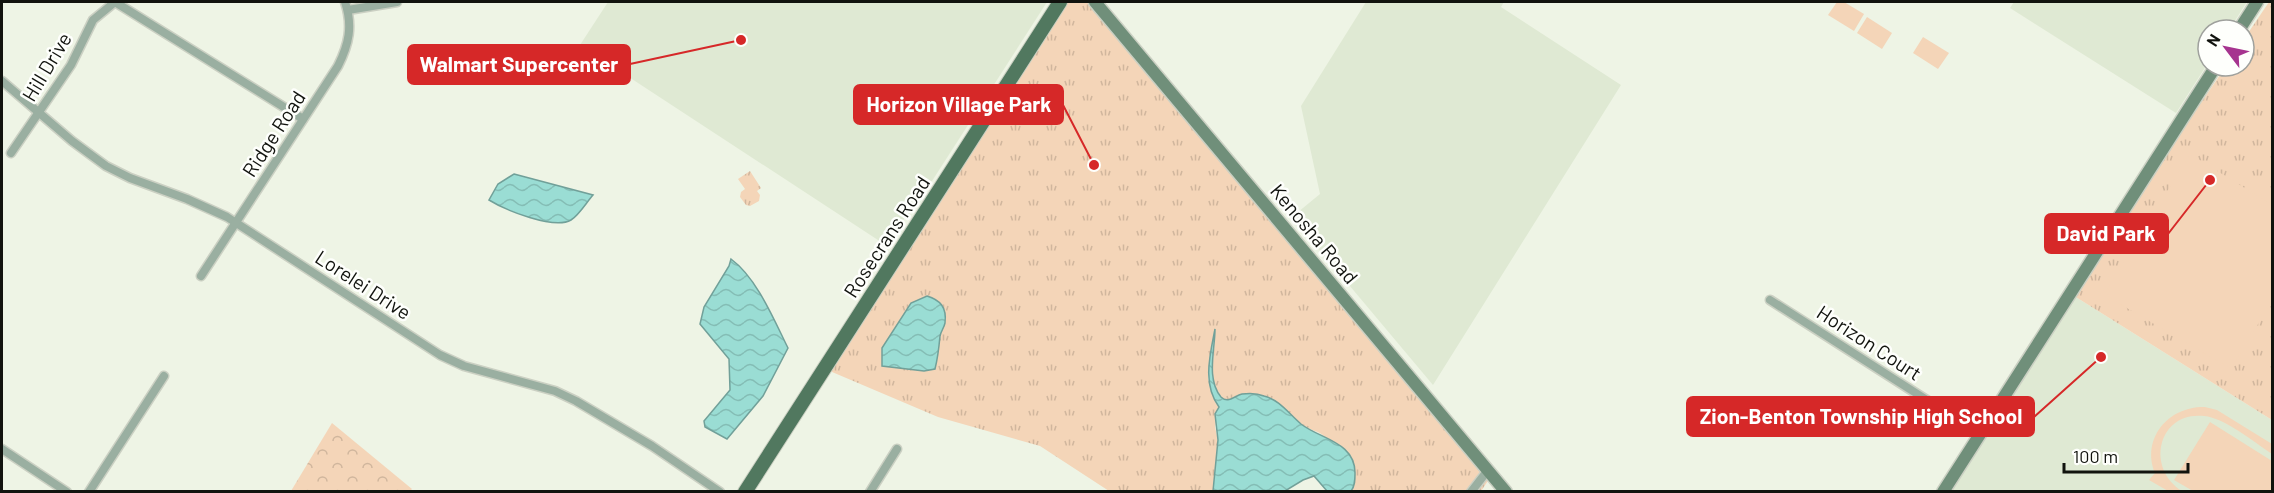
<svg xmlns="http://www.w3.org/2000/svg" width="2274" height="493" viewBox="0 0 2274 493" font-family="Barlow,sans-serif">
<defs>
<pattern id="forest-crowns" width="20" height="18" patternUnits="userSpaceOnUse" patternTransform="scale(1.5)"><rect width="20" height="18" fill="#f4d5b8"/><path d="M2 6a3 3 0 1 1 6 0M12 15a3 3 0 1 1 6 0" fill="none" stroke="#d0b69d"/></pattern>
<pattern id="park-tufts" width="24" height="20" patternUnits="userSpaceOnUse" patternTransform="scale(1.5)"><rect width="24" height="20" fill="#f4d5b8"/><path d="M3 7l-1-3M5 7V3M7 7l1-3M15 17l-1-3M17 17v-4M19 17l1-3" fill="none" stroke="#d0b69d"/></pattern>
<pattern id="water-waves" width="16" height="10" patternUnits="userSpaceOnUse" patternTransform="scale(1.5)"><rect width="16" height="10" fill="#9addd4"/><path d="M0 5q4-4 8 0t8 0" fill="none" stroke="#84bdb5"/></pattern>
</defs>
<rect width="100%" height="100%" fill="#eef4e5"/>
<g fill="#dfe9d3">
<path d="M608 2H1047L914 209 881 242 580 45Z"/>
<path d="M1366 2H1504L1501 7 1621 85 1433 385 1292 217 1320 194 1301 106Z"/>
<path d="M2014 2H2247L2229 30H2208V63L2176 113 2010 8Z"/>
<path d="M2071 294 2272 420V491L1947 492Z"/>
</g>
<path fill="url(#forest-crowns)" d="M332 423 412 489 410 491H291Z"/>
<g fill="url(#park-tufts)">
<path d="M1060 2H1095L1492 475 1481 491H1351L1354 487C1346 473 1337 449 1326 438 1321 431 1308 430 1301 424 1286 413 1276 396 1255 394 1244 392 1234 401 1223 399 1206 377 1216 359 1214 333L1208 379 1219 407 1215 427 1218 440 1213 491H1109L1040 446 938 417 825 369Z"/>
<path d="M2269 2H2272V420L2071 294 2226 66H2244V39Z"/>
<path d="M750 171 761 188 757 191 760 195 759 201 750 206 746 205 740 197 741 192 745 189 738 179Z"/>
</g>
<g fill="#f4d5b8">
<path d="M1837 2H1844L1864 14 1854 31 1828 15Z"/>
<path d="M1867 17 1892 33 1882 49 1857 33Z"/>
<path d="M1923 37 1949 53 1938 69 1913 53Z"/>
<path d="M2190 154 2272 205V301L2231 369 2108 297 2106 291Z"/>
<path d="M2205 407 2217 410 2272 444V454C2254 442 2225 418 2204 416 2158 411 2145 468 2182 491H2168L2149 480 2155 473C2141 438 2169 406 2205 407Z"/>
<path d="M2210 422 2272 461V491H2193L2174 480Z"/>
</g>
<g fill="url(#water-waves)" stroke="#71a099" stroke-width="1.5">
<path d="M514 174 593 195C586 203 579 215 571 220 554 230 505 210 489 200L498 184Z"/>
<path d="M731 259C757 278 774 320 788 348L763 396 727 439 705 427 704 421 730 390 729 359 700 324 704 307 729 266Z"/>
<path d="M927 296C940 300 947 307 945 323 944 328 941 331 940 336 939 347 938 357 935 369L924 371 882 366V348L911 303Z"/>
<path d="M1215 329C1215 350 1206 379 1221 397 1228 404 1234 396 1242 394 1249 393 1257 393 1264 396 1280 400 1289 414 1301 424 1320 439 1356 442 1355 474 1355 480 1355 486 1351 491H1327L1314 476 1303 480 1285 491H1213L1218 440 1215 414 1219 407C1202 384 1210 355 1215 329Z"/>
</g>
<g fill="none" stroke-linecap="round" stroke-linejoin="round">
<defs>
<g id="street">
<path d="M115 2 303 119"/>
<path d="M348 10 397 2"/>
<path d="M2 81 72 141 106 166 130 178 187 199 227 217 440 355 464 366 555 391 576 401 652 446 720 492"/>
<path d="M11 153 71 65 93 20 115 2"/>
<path d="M201 276 338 66C349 44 353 26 345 2"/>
<path d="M1770 300 1980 434"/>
<path d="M2 449 67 492"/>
<path d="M89 492 164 376"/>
<path d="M870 492 897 449"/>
<path d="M1471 492 1488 470"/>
</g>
<g id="secondary">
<path d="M1095 2 1506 492"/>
<path d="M2239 30 2257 2"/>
<path d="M1943 492 2216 66"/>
</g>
<path id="primary" d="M745 492 1060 2"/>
</defs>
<use href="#street" stroke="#cbd0c3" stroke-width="11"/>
<use href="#secondary" stroke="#cbd0c3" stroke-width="15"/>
<use href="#primary" stroke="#cbd0c3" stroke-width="16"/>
<use href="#street" stroke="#9aafa1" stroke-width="8"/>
<use href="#secondary" stroke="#708f7a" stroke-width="12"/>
<use href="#primary" stroke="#51785f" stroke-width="14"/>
</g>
<g text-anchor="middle" stroke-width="5" stroke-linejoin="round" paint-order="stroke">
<g font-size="20" fill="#11130e" stroke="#fefffc">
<text transform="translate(47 67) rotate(-59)" y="7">Hill Drive</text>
<text transform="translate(274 134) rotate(-57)" y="7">Ridge Road</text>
<text transform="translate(1314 234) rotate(50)" y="7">Kenosha Road</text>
<text transform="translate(887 237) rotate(-57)" y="7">Rosecrans Road</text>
<text transform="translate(363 285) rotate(33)" y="7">Lorelei Drive</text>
<text transform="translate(1869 343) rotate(33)" y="7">Horizon Court</text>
</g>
</g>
<path fill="none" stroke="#d62828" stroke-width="2" d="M741 40L630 64M1094 165L1063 105M2210 180L2168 234M2101 357L2034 417"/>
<g fill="#d62828" stroke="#fefffc" stroke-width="2">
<circle cx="741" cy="40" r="6"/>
<circle cx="1094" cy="165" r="6"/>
<circle cx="2210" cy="180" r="6"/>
<circle cx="2101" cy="357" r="6"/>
</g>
<g fill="#d62828" stroke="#d62828" stroke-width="2">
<rect x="408" y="45" width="222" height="39" rx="6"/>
<rect x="854" y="85" width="209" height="39" rx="6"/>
<rect x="2045" y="214" width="123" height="39" rx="6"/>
<rect x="1687" y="397" width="347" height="39" rx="6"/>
</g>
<g font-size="21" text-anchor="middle" font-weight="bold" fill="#fff">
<text x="519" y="72">Walmart Supercenter</text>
<text x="959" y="112">Horizon Village Park</text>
<text x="2106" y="241">David Park</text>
<text x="1861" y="424">Zion-Benton Township High School</text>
</g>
<rect width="2274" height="493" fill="none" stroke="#11130e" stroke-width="6"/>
<g transform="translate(2226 48) rotate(302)"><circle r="28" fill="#fefffc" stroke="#9fa19d" stroke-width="1.5"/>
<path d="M0-4.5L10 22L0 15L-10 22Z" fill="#a6348f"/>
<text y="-9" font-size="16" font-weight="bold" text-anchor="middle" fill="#11130e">N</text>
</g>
<path d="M2064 463v9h124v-9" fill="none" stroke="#11130e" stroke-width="3"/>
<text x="2073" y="463" font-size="18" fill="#11130e" stroke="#fefffc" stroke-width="4.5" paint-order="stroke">100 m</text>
</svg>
